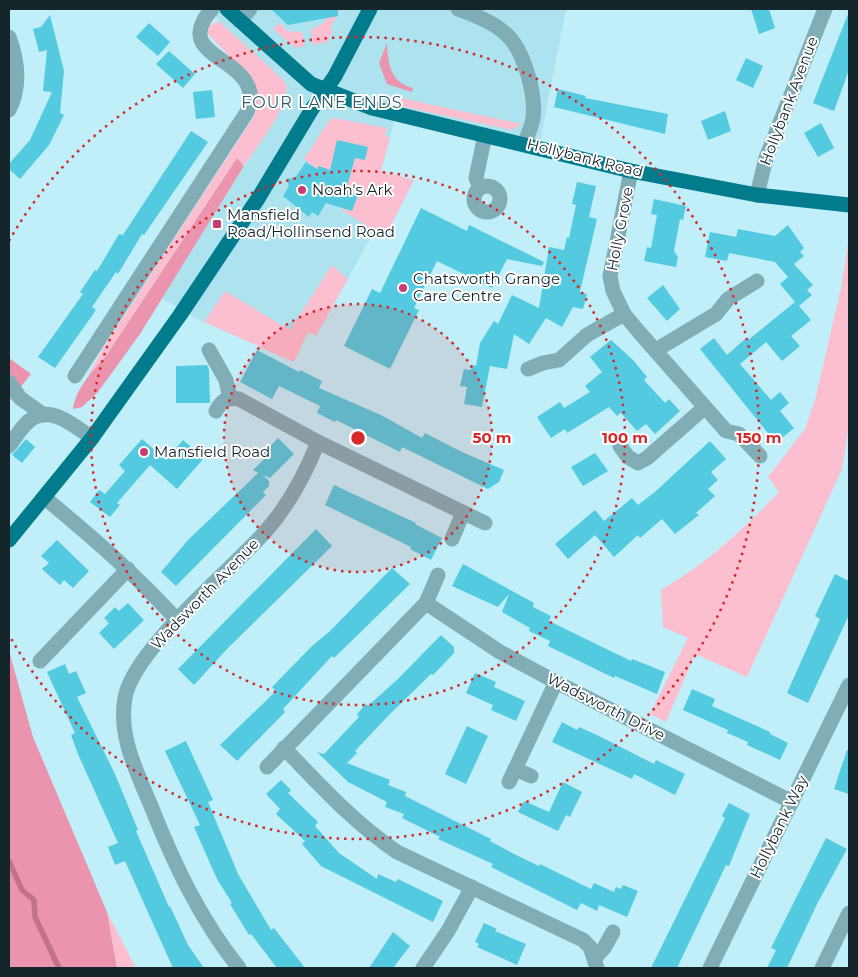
<svg xmlns="http://www.w3.org/2000/svg" width="858" height="977" viewBox="0 0 858 977" font-family="Montserrat,sans-serif">
<rect width="100%" height="100%" fill="#c0eff9"/>
<path fill="#ace3ef" d="M210 9H566L539 147 396 115 381 171 414 180 385 237 375 230 316 336 308 332 294 362 195 318 162 298 277 114 284 100 287 85 219 21Z"/>
<g fill="#fbbfcf">
<path d="M330 9H340L330 29 333 30 327 42 313 45 311 30 325 22Z"/>
<path d="M219 21 279 76 287 85C285 114 259 143 244 166L237 158 106 356 87 378 103 348 254 116 258 98 253 80 207 33 209 26Z"/>
<path d="M280 23 287 31 302 32 305 46 296 48 273 29Z"/>
<path d="M387 95 522 124 512 130 386 103Z"/>
<path d="M334 118 387 128 385 136 390 137 381 171 414 180 385 237 343 211V208L352 211 358 195 346 190 353 165 335 159 330 170 319 166 317 169 304 159 330 119Z"/>
<path d="M849 238V426L842 469 747 677 695 654 666 722 650 714 688 638 663 627 661 590C706 564 743 530 779 492L768 477 805 429 815 400 841 288Z"/>
<path d="M332 265 348 279 316 336 308 332 294 362 204 322 225 291 290 330Z"/>
<path d="M107 912 136 968H117Z"/>
</g>
<g fill="#eb94ae">
<path d="M387 43C388 64 390 82 413 88L412 92 387 84 379 63Z"/>
<path d="M237 158 244 166 140 334 98 392 82 407 73 409C76 388 92 372 106 356Z"/>
<path d="M9 358 31 374 9 402Z"/>
<path d="M9 651 33 737 107 912 117 968H9Z"/>
</g>
<g fill="none" stroke-linecap="round" stroke-linejoin="round">
<path stroke="#c4718a" stroke-width="5.5" d="M9 861 22 890 34 900 35 917 59 968"/>
</g>
<g fill="#53cadf">
<path d="M271 9H338V16L288 25Z"/>
<path d="M751 9H769L775 28 759 34Z"/>
<path d="M848 14 849 70 834 111 813 103Z"/>
<path d="M50 15 64 71 60 113 64 115 49 145 20 179 9 169V164L30 140 52 92 43 91 47 50 39 52 33 29 41 27Z"/>
<path d="M149 23 170 42 158 56 136 37Z"/>
<path d="M169 51 195 74 183 88 156 64Z"/>
<path d="M746 58 763 66 753 88 736 80Z"/>
<path d="M558 89 586 96 585 98 668 114 665 134 554 107Z"/>
<path d="M212 90 215 117 196 119 193 92Z"/>
<path d="M725 111 731 131 708 140 701 121Z"/>
<path d="M821 123 834 148 818 157 804 133Z"/>
<path d="M191 131 208 142 144 235 142 234 118 274 116 272 92 307 96 310 55 368 38 357 83 294 80 292 95 270 97 271 119 234 123 235Z"/>
<path d="M337 140 368 147 365 160 355 158 346 190 358 195 352 211 326 203 318 216 312 212 309 217 283 196 289 186 286 179 295 178 306 162 317 169 319 166 330 170Z"/>
<path d="M577 182 596 186 589 217 597 219 580 292 587 294 583 309 573 307 562 327 546 318 529 344 514 334 507 369 490 366 482 407 464 404 467 387 460 386 464 369 471 370 472 365 476 366 480 343 494 321 498 324 512 295 539 308 549 247 564 250 567 237 569 238 576 205 572 204Z"/>
<path d="M654 199 686 206 683 220 680 219 674 251 678 257 676 267 644 261 647 247 651 248 657 215 651 214Z"/>
<path d="M421 208 467 231 469 225 544 262 542 266 507 259 492 288 437 261 414 308 419 310 390 369 344 346 372 289 380 293Z"/>
<path d="M788 225 804 248 800 252 804 256 794 264 813 285 807 290 812 295 799 306 811 320 791 336 800 346 782 361 766 342 740 364 771 400 780 392 789 403 780 411 794 428 776 443 700 349 714 338 727 355 745 339 747 341 795 302 780 284 788 277 775 262 729 253 727 261 705 257 710 232 736 237 738 229 775 236Z"/>
<path d="M663 285 680 309 667 321 647 298Z"/>
<path d="M611 340 633 360 647 377 644 380 665 403 669 399 680 411 655 434 646 424 637 431 621 413 617 416 609 407 567 433 565 429 551 438 537 417 560 402 564 408 590 392 585 386 602 372 590 357Z"/>
<path d="M257 350 299 372 300 370 322 381 319 388 383 416 422 438 425 433 462 452 504 470 499 482 488 489 402 447 400 452 336 420 335 422 317 413 320 406 279 386 272 399 240 382Z"/>
<path d="M207 365 209 370 210 403H176V366Z"/>
<path d="M278 438 294 454 270 478 263 475 269 481V486L263 492 266 495 176 586 161 572 188 540 258 473 253 470 265 458 262 455Z"/>
<path d="M26 439 35 447 22 463 12 455Z"/>
<path d="M142 439 166 460 183 440 204 458 177 489 150 465 117 503 120 505 110 517 90 502 99 490 105 494 125 471 119 465Z"/>
<path d="M710 441 726 459 711 472 718 480 708 489 715 496 696 513 699 515 675 534 662 519 640 538 638 535 614 557 595 535 568 559 555 544 595 510 604 521 632 498 638 505 656 491Z"/>
<path d="M595 453 608 471 583 486 571 467Z"/>
<path d="M334 485 416 523 415 524 442 538 431 560 410 549 411 547 325 505Z"/>
<path d="M316 529 332 546 227 649 194 685 178 669Z"/>
<path d="M57 540 89 571 73 588 64 580 60 585 42 569 49 563 41 556Z"/>
<path d="M463 564 534 603 533 607 551 616 549 621 631 661 632 659 665 672 657 694 615 676 614 678 548 646 550 641 529 631 530 628 502 612 509 594 498 607 452 586Z"/>
<path d="M392 568 410 584 334 658 332 656 283 709 285 712 237 761 220 745 276 691 272 687 312 646 329 632Z"/>
<path d="M835 574 849 581V615L808 703 787 693 820 619 815 616Z"/>
<path d="M128 603 144 620 114 649 99 633 109 623 104 618 115 607 119 611Z"/>
<path d="M441 635 454 647V653L433 675 431 674 388 716 355 751 357 753 347 763 390 780 388 785 406 792 405 796 491 839 490 841 514 854 539 866 540 864 591 889 594 883 614 892 616 887 621 889 623 885 638 891 627 917 599 905 597 911 581 903 577 910 491 867 493 864 438 839 440 837 402 818 404 814 385 807 387 802 348 782 317 752 324 754 359 717 357 714 366 704 368 706 398 679Z"/>
<path d="M65 664 69 674 76 671 86 693 77 697 115 774 138 830 136 831 169 907 170 906 188 945 204 968H173L125 861 115 865 108 847 118 843 78 754 71 735 75 733 47 672Z"/>
<path d="M475 673 496 682 494 687 525 701 516 721 491 710 493 705 466 693Z"/>
<path d="M692 689 715 699 712 706 770 732V734L788 743 780 760 747 745 748 742 727 733 728 730 683 710Z"/>
<path d="M562 722 577 730 579 727 599 736 654 764 656 760 685 774 675 795 634 774 632 779 552 742Z"/>
<path d="M467 726 488 736 466 784 445 774Z"/>
<path d="M186 741 213 800 208 802 238 874 271 930 274 928 305 968H277L251 934 249 935 230 904 232 903 217 879 194 827 200 825 165 751Z"/>
<path d="M847 750 849 751V794L834 789Z"/>
<path d="M281 780 291 790 288 793 318 822 315 826 339 853 377 879 378 874 396 882 398 879 443 901 433 922 321 866 302 844 305 841 276 814 280 809 266 794Z"/>
<path d="M563 782 582 792 570 817 566 815 558 831 518 812 524 801 549 812Z"/>
<path d="M729 803 750 814 729 866 726 865 677 968H651L725 818 722 816Z"/>
<path d="M826 838 847 849 818 902 787 968H767L776 950 771 948Z"/>
<path d="M484 923 497 929 495 931 526 944 517 965 477 947 479 944 475 942Z"/>
<path d="M393 932 410 946 393 968H369Z"/>
</g>
<g fill="none" stroke-linecap="round" stroke-linejoin="round">
<g stroke="#81adb6" stroke-width="15">
<path d="M458 9C475 15 493 22 506 34 524 50 536 94 533 118 532 126 527 136 525 144"/>
<path d="M240 21 250 9"/>
<path d="M9 37C18 61 21 86 9 110"/>
<path d="M631 171 610 276 613 291 624 314 639 332 726 431 739 434 760 456"/>
<circle cx="487" cy="199" r="13"/>
<path d="M480 188 476 178 485 135"/>
<path d="M757 195 766 158 825 9"/>
<path d="M209 350 226 380 230 398"/>
<path d="M656 350 716 314 728 299 757 281"/>
<path d="M528 369 543 363 559 360 587 335 624 314"/>
<path d="M75 376 247 112C249 104 252 97 249 89 239 56 173 53 212 9"/>
<path d="M9 382 20 398 44 415"/>
<path d="M216 411C222 400 227 397 239 399L318 442 485 523"/>
<path d="M9 446C16 437 24 422 35 417 54 407 77 428 92 438"/>
<path d="M620 446 628 457 638 463 647 458 704 408"/>
<path d="M45 498C92 537 136 575 177 620"/>
<path d="M452 539 463 513"/>
<path d="M426 603 500 652 556 682 792 802"/>
<path d="M40 661 128 569"/>
<path d="M284 748C320 785 354 823 397 852L583 940 590 947 597 968"/>
<path d="M267 767 426 603 438 575"/>
<path d="M515 769 531 776"/>
<path d="M509 782 556 682"/>
<path d="M595 958 604 948 613 932"/>
<path d="M239 968C200 919 174 864 151 806 137 772 118 736 125 698 133 650 230 571 265 532 289 505 305 475 318 442"/>
<path d="M423 968 448 931 472 887"/>
<path d="M710 968 849 685"/>
<path d="M822 968 849 913"/>
</g>
<g stroke="#027b8c" stroke-width="15">
<path d="M227 9 311 84 372 108 631 171 757 195 849 205"/>
<path d="M9 540 92 438 180 315 259 197 312 109 335 76 370 9"/>
</g>
</g>
<circle cx="358" cy="438" r="134" fill="#d62828" fill-opacity=".12"/>
<g fill="none" stroke="#d62828" stroke-width="2.5" stroke-dasharray="2.5 5">
<circle cx="358" cy="438" r="134"/>
<circle cx="358" cy="438" r="267"/>
<path d="M9 241A401 401 0 1 1 9 635"/>
</g>
<g fill="#c73c72" stroke="#fff" stroke-width="2">
<circle cx="302" cy="190" r="5"/>
<rect x="212" y="219" width="10" height="10" rx="2.5"/>
<circle cx="403" cy="288" r="5"/>
<circle cx="144" cy="452" r="5"/>
</g>
<g text-anchor="middle" stroke-width="4" stroke-linejoin="round" paint-order="stroke">
<g font-size="15" fill="#142629" stroke="#fff">
<text transform="translate(789 101) rotate(-69)" y="5">Hollybank Avenue</text>
<text transform="translate(585 158) rotate(14)" y="5">Hollybank Road</text>
<text transform="translate(620 229) rotate(-79)" y="5">Holly Grove</text>
<text transform="translate(205 594) rotate(-46)" y="5">Wadsworth Avenue</text>
<text transform="translate(606 707) rotate(27)" y="5">Wadsworth Drive</text>
<text transform="translate(779 827) rotate(-64)" y="5">Hollybank Way</text>
</g>
<g font-size="15" fill="#142629" stroke="#fff" text-anchor="start">
<text x="312" y="195">Noah's Ark</text>
<text x="227" y="220">Mansfield<tspan x="227" dy="17">Road/Hollinsend Road</tspan></text>
<text x="413" y="284">Chatsworth Grange<tspan x="413" dy="17">Care Centre</tspan></text>
<text x="154" y="457">Mansfield Road</text>
</g>
<g font-size="16" letter-spacing="1" fill="#305b64" stroke="#fff">
<text x="322" y="108">FOUR LANE ENDS</text>
</g>
</g>
<circle cx="358" cy="438" r="8" fill="#d62828" stroke="#fff" stroke-width="2.5"/>
<g font-size="15" text-anchor="middle" font-weight="bold" fill="#d62828" stroke="#fff" stroke-width="4" stroke-linejoin="round" paint-order="stroke">
<text x="492" y="443">50 m</text>
<text x="625" y="443">100 m</text>
<text x="759" y="443">150 m</text>
</g>
<rect width="858" height="977" fill="none" stroke="#142629" stroke-width="20"/>
</svg>
